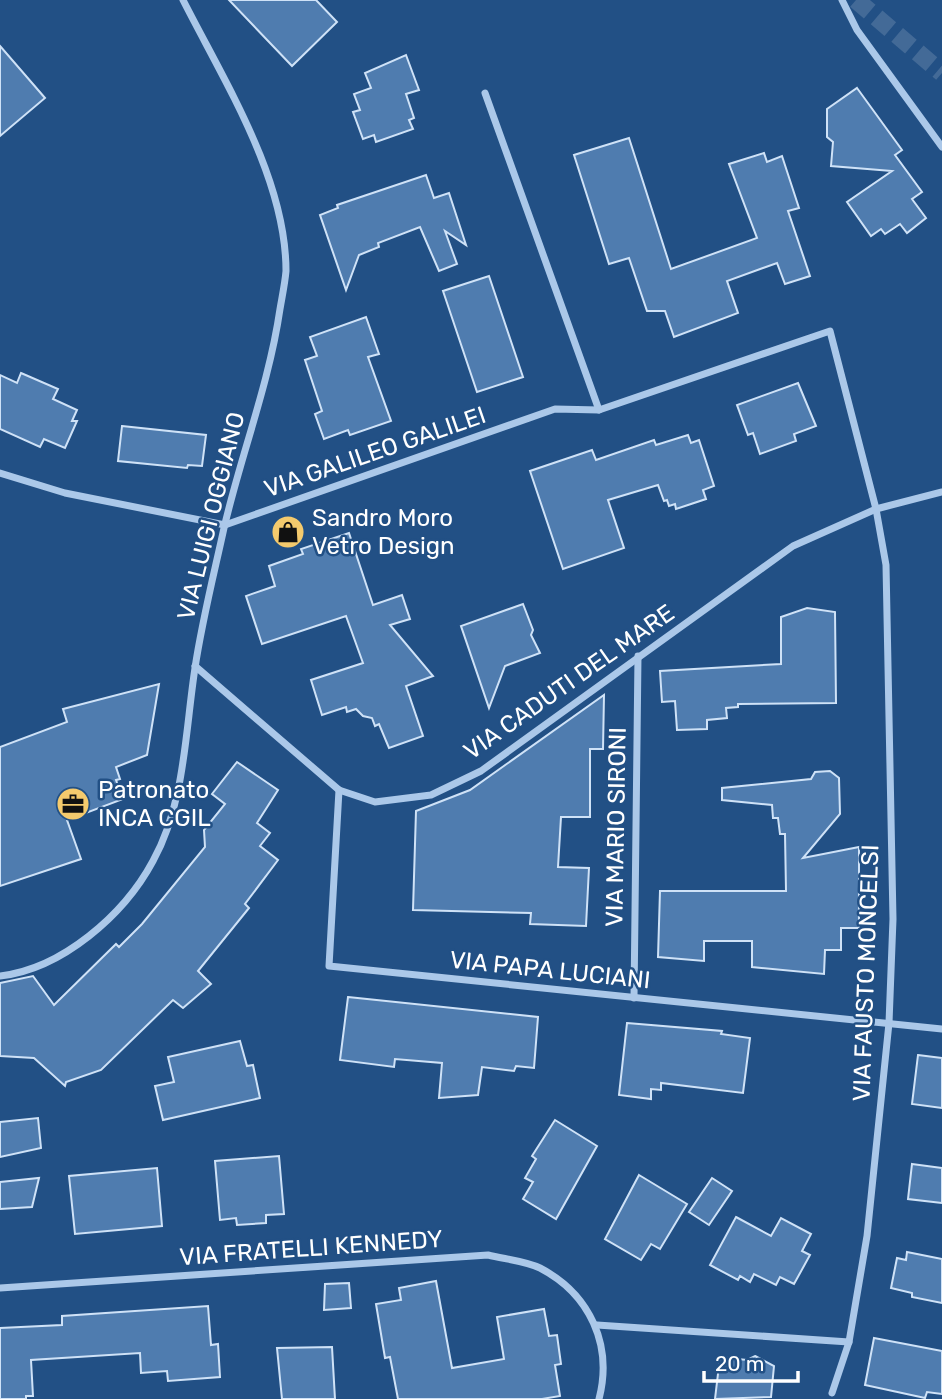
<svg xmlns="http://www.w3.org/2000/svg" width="942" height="1399" viewBox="0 0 942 1399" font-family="Rubik,sans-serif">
<rect width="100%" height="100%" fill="#225085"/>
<g fill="#4f7caf" stroke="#cfe2f7" stroke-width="2">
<path d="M229 0H316L337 22 292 66Z"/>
<path d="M0 46 45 98 0 136Z"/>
<path d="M406 55 419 90 406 94 414 118 409 120 413 129 376 142 374 135 363 139 353 112 360 110 354 94 371 88 365 73Z"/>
<path d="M857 88 902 150 895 155 922 192 912 199 926 218 907 233 900 224 885 234 881 229 871 236 847 202 892 171 831 166 833 142 827 137V109Z"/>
<path d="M629 138 671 269 757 238 729 164 764 153 767 162 782 156 799 208 788 211 810 276 785 284 777 263 727 281 738 313 674 337 665 311H647L629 258 609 264 574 155Z"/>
<path d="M426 175 434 198 449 193 466 245 445 231 457 264 439 271 420 227 378 243 379 247 359 255 346 290 320 215 338 208 337 205Z"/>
<path d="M489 276 523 377 477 392 443 291Z"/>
<path d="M366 317 379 354 368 357 391 421 350 435 348 430 324 439 315 414 322 411 305 360 317 356 310 337Z"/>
<path d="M21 373 58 389 53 399 77 410 72 421H77L65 448 44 439 40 447 0 429V375L17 383Z"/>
<path d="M798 383 816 426 794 434 796 441 760 454 753 433 748 435 737 405Z"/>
<path d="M122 426 206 435 202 466 188 465 187 468 118 461Z"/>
<path d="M688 435 691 443 699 440 714 486 703 490 706 499 676 509 675 504 669 506 667 500 664 501 658 485 608 500 624 548 563 569 530 471 592 450 596 460 654 440 656 445Z"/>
<path d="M349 533 373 605 402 595 410 619 390 625 433 676 406 686 423 736 389 748 379 724 375 726 372 718 363 716 356 709 347 712 346 707 322 715 311 680 363 663 346 616 262 644 246 596 275 586 269 566 303 554 301 549Z"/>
<path d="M523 604 533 630 531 635 540 653 505 666 489 708 461 626Z"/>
<path d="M807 608 835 612 836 703 738 704V707L726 708 727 718 707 720V729L677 730 675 701 662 702 660 671 781 664V617Z"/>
<path d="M159 684 147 755 116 767 120 779 116 780 123 799 67 820 81 859 0 886V747L67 722 63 709Z"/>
<path d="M604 695 603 749H590V817H561L558 867 589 868 586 926 530 924 531 913 413 910 416 811 470 790Z"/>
<path d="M237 762 278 790 257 823 270 833 260 846 278 860 245 904 249 908 198 971 211 984 183 1008 173 1000 101 1070 66 1082 65 1086 34 1058 0 1056V983L33 976 54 1005 116 944 119 947 142 924 205 847 204 830 225 804 212 794Z"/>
<path d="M830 771 839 778 840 814 803 858 859 847V928H841V950H825L824 974 752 967V941H704V961L658 957 660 891H786L785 834H780L778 818H773L772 805 722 800V788L811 779 815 772Z"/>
<path d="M348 997 538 1017 534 1068 516 1066 514 1071 482 1067 478 1095 439 1098 442 1063 395 1059 394 1067 340 1060Z"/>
<path d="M627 1023 722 1031 721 1034 750 1038 743 1093 661 1083V1090L651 1089V1099L619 1095Z"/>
<path d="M240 1041 247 1066 253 1065 260 1098 163 1120 155 1086 174 1082 168 1057Z"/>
<path d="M918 1055 942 1058V1108L912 1104Z"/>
<path d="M38 1118 41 1148 0 1157V1122Z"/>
<path d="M555 1120 597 1146 556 1219 523 1199 533 1182 525 1178 536 1159 532 1156Z"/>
<path d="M279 1156 284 1214 266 1215V1223L237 1225 236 1218 220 1220 215 1161Z"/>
<path d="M912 1164 942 1168V1203L908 1199Z"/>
<path d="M157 1168 162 1226 75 1234 69 1176Z"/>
<path d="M639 1175 687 1204 660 1249 651 1244 641 1260 605 1239Z"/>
<path d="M39 1178 32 1207 0 1209V1182Z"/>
<path d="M712 1178 732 1191 709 1225 689 1212Z"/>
<path d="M736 1217 771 1236 781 1218 811 1234 802 1251 810 1255 794 1284 780 1277 776 1285 754 1274 750 1282 740 1276 738 1280 710 1265Z"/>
<path d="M907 1252 942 1259V1303L912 1297V1293L891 1288 897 1258 906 1260Z"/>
<path d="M436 1281 452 1368 504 1359 497 1317 544 1309 549 1336 557 1335 561 1364 555 1365 560 1396 542 1399H398L390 1357 385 1358 376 1304 401 1300 399 1288Z"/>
<path d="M349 1283 351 1308 324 1310 325 1284Z"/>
<path d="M208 1306 211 1345 218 1344 220 1377 168 1381 167 1371 141 1373 140 1353 31 1360 33 1396H26V1399H0V1328L62 1325V1316Z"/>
<path d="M874 1338 942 1351V1394L927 1392 925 1398 865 1385Z"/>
<path d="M332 1347 335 1399H282L277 1348Z"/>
<path d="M755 1356 774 1366 771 1397 715 1399 720 1357 747 1360Z"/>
</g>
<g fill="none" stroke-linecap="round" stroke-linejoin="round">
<path stroke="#436a97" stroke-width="18" stroke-dasharray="18 9" stroke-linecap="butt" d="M856 0 942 73"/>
<g stroke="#abc8e9" stroke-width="7">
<path d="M842 0 857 30 942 147"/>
<path d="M485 93 599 410"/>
<path d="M0 473 65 493 225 525 555 409 599 410 830 331 876 509 886 565 893 919 889 1023 867 1236 849 1342 832 1393"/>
<path d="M195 666 339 790 375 802 431 795 481 771 793 546 876 509 942 492"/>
<path d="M339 790 329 966 942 1029"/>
<path d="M0 976C62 969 124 915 153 861 185 803 185 733 195 668 202 621 214 574 224 528 241 455 269 384 280 309 282 297 285 283 286 271 286 178 224 81 183 0"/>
<path d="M634 998 638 656"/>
<path d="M0 1288 488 1255C504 1259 526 1261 540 1268 590 1294 613 1345 599 1399"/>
<path d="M597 1325 849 1342"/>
</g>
</g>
<defs>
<symbol id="shop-disc" viewBox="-11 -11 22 22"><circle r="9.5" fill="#f4ca6d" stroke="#225085"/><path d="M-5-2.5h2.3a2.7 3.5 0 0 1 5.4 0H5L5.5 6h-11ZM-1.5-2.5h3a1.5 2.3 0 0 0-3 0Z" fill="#111"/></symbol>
<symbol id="office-disc" viewBox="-11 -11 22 22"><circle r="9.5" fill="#f4ca6d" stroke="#225085"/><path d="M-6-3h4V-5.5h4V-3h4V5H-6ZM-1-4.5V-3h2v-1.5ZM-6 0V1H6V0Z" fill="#111"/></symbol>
</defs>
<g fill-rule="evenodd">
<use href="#shop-disc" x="269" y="513" width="38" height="38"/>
<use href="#office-disc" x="54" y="785" width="38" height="38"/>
</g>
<g text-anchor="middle" stroke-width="5" stroke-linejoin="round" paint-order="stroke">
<g font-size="24" fill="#fff" stroke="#225085">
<text transform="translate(375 452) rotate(-19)" y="8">VIA GALILEO GALILEI</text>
<text transform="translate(211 516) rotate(-76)" y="8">VIA LUIGI OGGIANO</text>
<text transform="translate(569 682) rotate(-35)" y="8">VIA CADUTI DEL MARE</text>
<text transform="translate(616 827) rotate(-89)" y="8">VIA MARIO SIRONI</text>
<text transform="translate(550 970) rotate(6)" y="8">VIA PAPA LUCIANI</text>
<text transform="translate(866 973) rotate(-88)" y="8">VIA FAUSTO MONCELSI</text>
<text transform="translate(311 1248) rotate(-4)" y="8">VIA FRATELLI KENNEDY</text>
</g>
<g font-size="24" fill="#fff" stroke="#225085" text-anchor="start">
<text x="312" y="526">Sandro Moro<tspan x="312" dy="28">Vetro Design</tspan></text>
<text x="98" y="798">Patronato<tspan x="98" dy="28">INCA CGIL</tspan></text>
</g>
</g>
<path d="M704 1371v10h94v-10" fill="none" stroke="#ffffff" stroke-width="3.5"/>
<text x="715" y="1371" font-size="21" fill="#ffffff" stroke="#225085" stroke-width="5" paint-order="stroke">20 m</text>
</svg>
